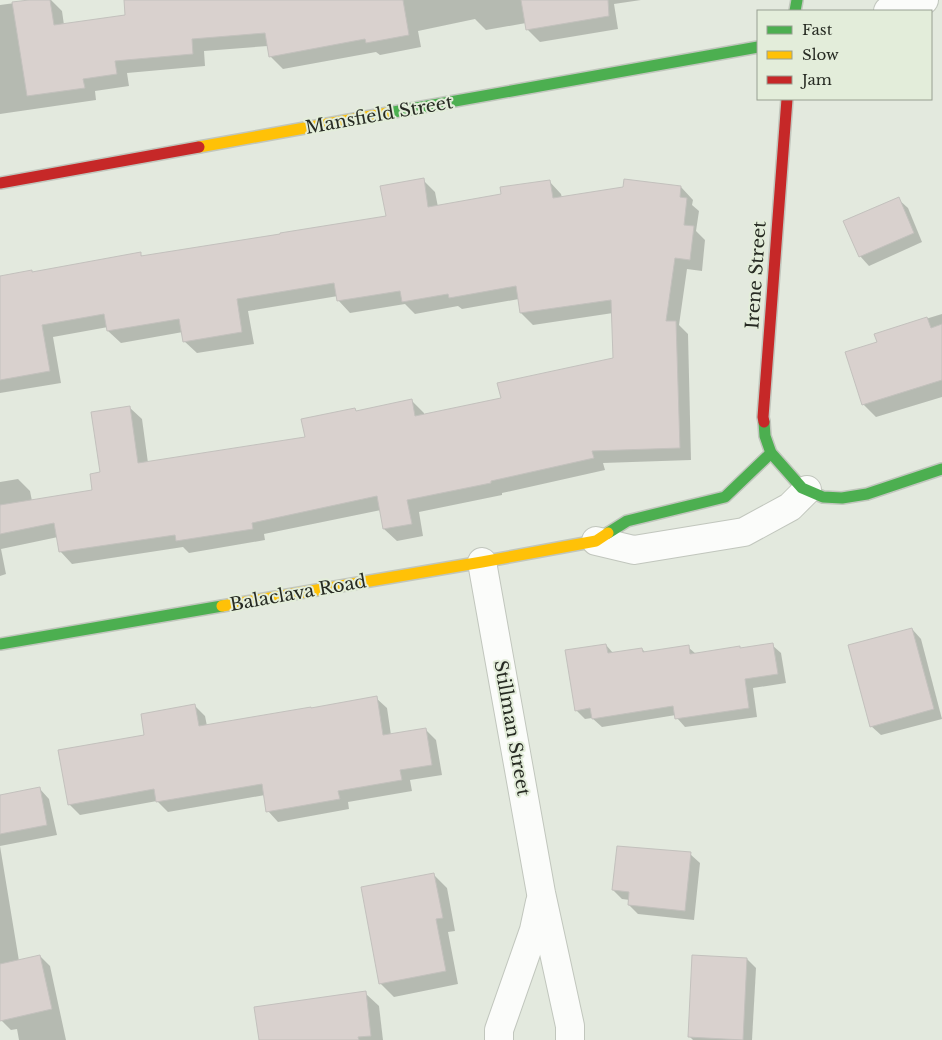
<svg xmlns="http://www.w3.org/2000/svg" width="942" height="1040" viewBox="0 0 942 1040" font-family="'Libre Baskerville',serif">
<rect width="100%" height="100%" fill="#e3e9de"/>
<g fill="#0003">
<path d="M37 0H51L62 11 64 25 126 16 125 0H641L614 4 618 29 540 42 528 30 526 23 486 30 475 19 418 31 421 47 380 55 376 52 283 69 271 57 268 46 204 51 205 66 127 73 129 86 95 91 96 100 0 114V5Z"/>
<path d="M423 180 435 192 438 207 503 195 549 181 561 194 562 198 681 187 693 200 692 205 699 211 696 231 705 240 702 271 687 269 679 325 688 334 691 460 603 463 605 470 502 493V495L419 512 423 536 397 541 384 529 381 510 264 534 265 540 189 553 183 547 72 564 60 551 58 537 1 549 6 574 0 576V482L18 479 30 491 32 501 94 491 129 407 142 419 148 463 307 438 354 409 357 412 411 400 424 413V415L502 399 614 359 613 313 533 325 521 313 519 299 462 309 458 306 415 314 405 304 350 313 338 300V296L248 311 254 344 197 353 184 341 183 332 121 343 108 331V327L53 337 61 383 0 393V277L33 273 140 254 143 257 387 217Z"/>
<path d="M898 199 908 208 922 242 869 266 860 256Z"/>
<path d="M942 314V397L876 417 863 404 879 342 876 334Z"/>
<path d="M912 629 921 639 942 719 881 735 871 726Z"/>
<path d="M606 645 613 653 642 649 646 653 688 647 696 654 772 645 781 653 786 683 753 688 757 717 685 727 677 718 676 715 602 727 592 718 585 719 576 710Z"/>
<path d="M376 698 387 708 391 735 426 730 436 740 442 775 410 780 412 791 348 802 349 809 278 822 268 811 265 795 168 812 157 801 80 815 69 804 146 736 195 706 205 716 207 726Z"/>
<path d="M39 788 49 799 57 835 0 846 19 961 40 956 50 966 66 1040H19L17 1029 11 1030 1 1020 0 1016V796Z"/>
<path d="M690 854 700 863 694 920 638 914 629 905 630 900 622 899 613 890Z"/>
<path d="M434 875 447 888 455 931 448 932 458 984 394 997 380 983Z"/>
<path d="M747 959 756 968 752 1040H693L689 1036Z"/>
<path d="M365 993 379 1006 383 1040H260Z"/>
</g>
<g fill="#d9d1ce" stroke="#c3c1bd">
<path d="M29 0H50L54 25 125 15 124 0H403L409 35 366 43 365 39 269 57 265 33 192 39 193 54 115 61 117 74 83 79 85 88 27 96 12 2Z"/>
<path d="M521 0H608L609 16 526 30Z"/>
<path d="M424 178 428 207 501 194 500 187 550 180 553 198 623 187 624 179 681 186 680 197 687 198 684 225 694 226 690 260 675 258 666 321H676L680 448 592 451 594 458 491 481V483L407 500 412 524 383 529 377 496 252 523 253 529 176 541 175 535 59 552 54 523 0 534V505L92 490 90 474 100 472 91 412 130 406 138 463 305 437 301 419 355 408 356 411 412 399 415 416 501 398 497 383 613 358 611 300 520 313 516 286 449 298 448 294 402 302 400 291 337 301 334 283 237 299 242 332 183 342 179 319 107 331 104 314 42 325 50 371 0 380V276L32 270V272L141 252V256L280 234V233L386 216 380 186Z"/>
<path d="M899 197 914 233 859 257 843 221Z"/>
<path d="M927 317 931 328 942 324V380L862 405 845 352 877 342 874 334Z"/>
<path d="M912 628 934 709 870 727 848 645Z"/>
<path d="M773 643 778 674 745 679 749 708 675 719 673 706 592 719 590 708 575 711 565 650 606 644 608 653 642 648 643 652 689 645 690 654 740 646V648Z"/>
<path d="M377 696 383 735 426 728 432 765 400 770 402 780 338 791 340 799 266 812 262 784 156 802 154 789 68 805 58 750 144 735 141 714 195 704 199 726 311 707V708Z"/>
<path d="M40 787 47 825 0 834V795Z"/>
<path d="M617 846 691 852 685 911 628 905 629 892 612 890Z"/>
<path d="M434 873 443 918 436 919 446 971 379 984 361 887Z"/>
<path d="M40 955 52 1009 0 1021V964Z"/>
<path d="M692 955 747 958 743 1040 688 1037Z"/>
<path d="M366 991 371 1036 358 1037 359 1040H259L254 1007Z"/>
</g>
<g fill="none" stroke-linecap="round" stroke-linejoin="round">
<defs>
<g id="street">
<path d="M888 11 924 0"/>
<path d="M596 541 634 550 744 532 790 507 807 490"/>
<path d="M482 562 541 893 570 1026V1040"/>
<path d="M499 1040V1030L534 930 540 902"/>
</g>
<g id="fast">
<path d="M795 11 797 0"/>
<path d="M388 113 758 47"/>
<path d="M764 422 765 436 771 453 802 488 823 497 842 498 867 494 942 469"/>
<path d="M608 533 627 521 725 497 771 453"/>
<path d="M0 644 222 606"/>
</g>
<g id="slow">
<path d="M199 147 388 113"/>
<path d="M222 606 482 562 596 541 608 533"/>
</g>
<g id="jam">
<path d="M0 183 199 147"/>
<path d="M764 422 763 417 787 99"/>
</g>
</defs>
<use href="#street" stroke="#c1c6bd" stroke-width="30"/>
<use href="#fast" stroke="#c1c6bd" stroke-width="14"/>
<use href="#slow" stroke="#c1c6bd" stroke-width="14"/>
<use href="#jam" stroke="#c1c6bd" stroke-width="14"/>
<use href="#street" stroke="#fbfcfa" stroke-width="28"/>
<use href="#fast" stroke="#4caf50" stroke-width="11"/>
<use href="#slow" stroke="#ffc107" stroke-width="11"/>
<use href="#jam" stroke="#c62828" stroke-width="11"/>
</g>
<g text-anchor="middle" stroke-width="4" stroke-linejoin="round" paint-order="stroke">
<g font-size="18" fill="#272b23" stroke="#e3edda">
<text transform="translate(379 115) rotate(-10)" y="6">Mansfield Street</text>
<text transform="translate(756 275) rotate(-86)" y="6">Irene Street</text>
<text transform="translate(298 593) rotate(-10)" y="6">Balaclava Road</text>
<text transform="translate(512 728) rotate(80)" y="6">Stillman Street</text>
</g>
</g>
<rect x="757" y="10" width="175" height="90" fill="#e3edda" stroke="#989f91"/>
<rect x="767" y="26" width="25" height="8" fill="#4caf50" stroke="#989f91"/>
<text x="802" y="35" font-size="15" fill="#272b23">Fast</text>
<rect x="767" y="51" width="25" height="8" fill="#ffc107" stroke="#989f91"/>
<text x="802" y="60" font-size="15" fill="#272b23">Slow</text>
<rect x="767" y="76" width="25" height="8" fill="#c62828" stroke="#989f91"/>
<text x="802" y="85" font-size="15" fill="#272b23">Jam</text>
</svg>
